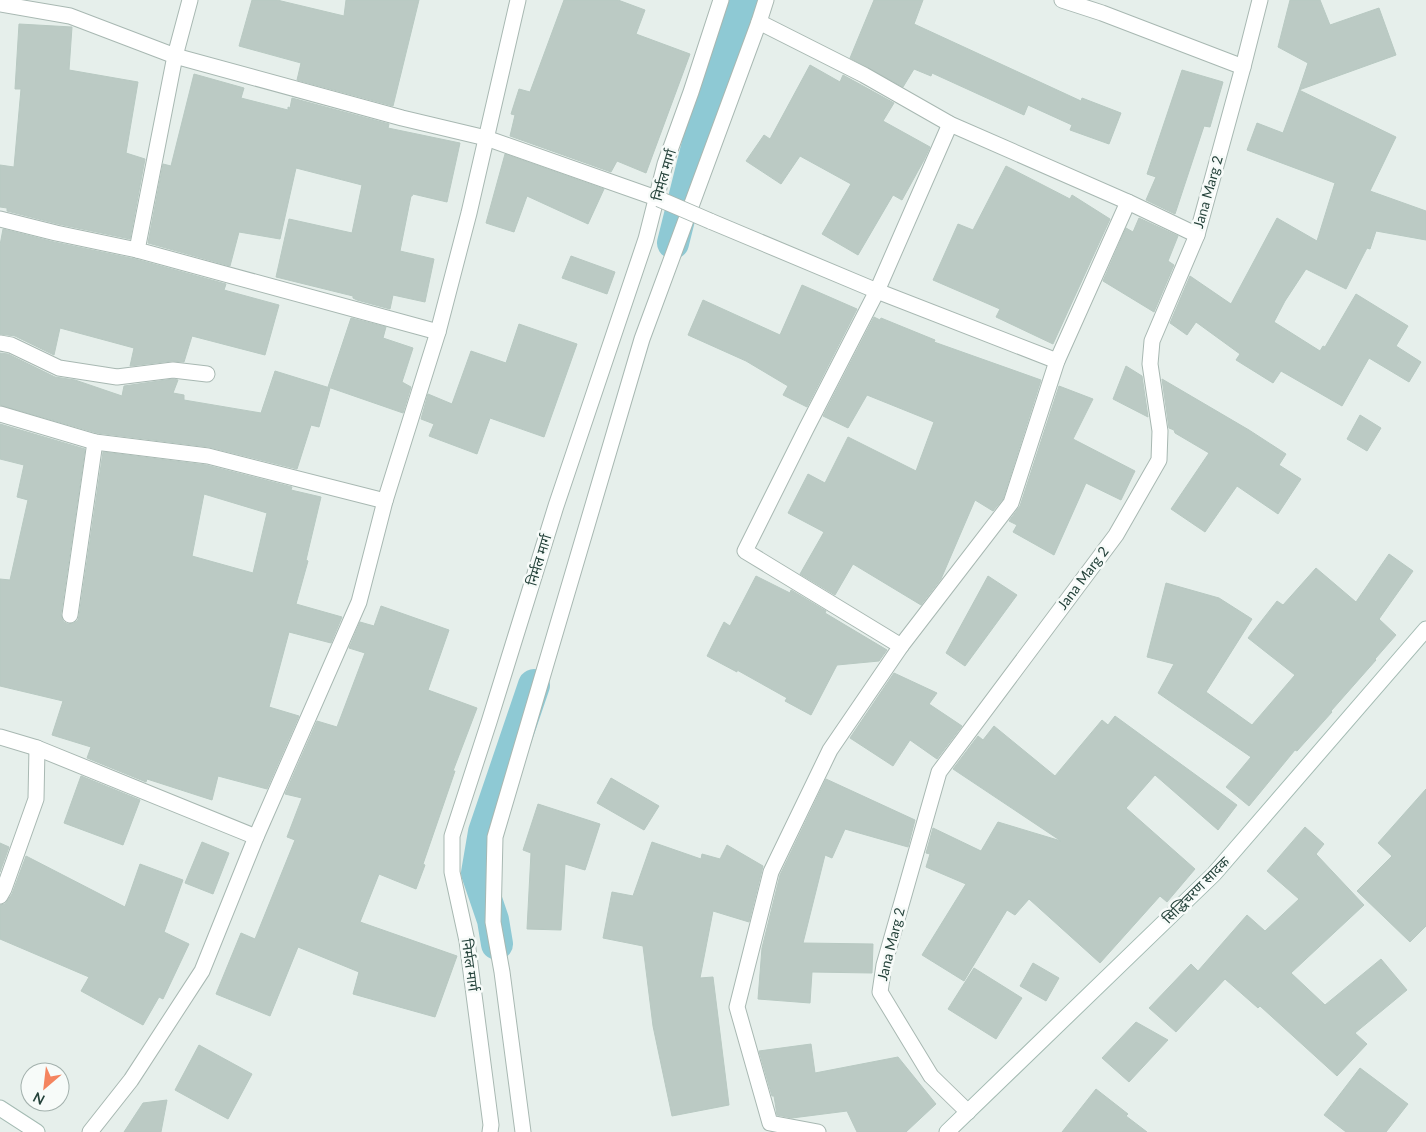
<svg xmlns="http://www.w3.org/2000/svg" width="1426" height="1132" viewBox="0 0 1426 1132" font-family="Lato,'Noto Sans Devanagari',sans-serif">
<rect width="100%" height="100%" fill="#e6efeb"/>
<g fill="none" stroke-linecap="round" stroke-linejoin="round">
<g stroke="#8ec9d4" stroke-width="32">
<path d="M673 243 709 99 743 0"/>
<path d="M497 944 493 920 477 873 484 832 534 685"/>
</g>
</g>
<g fill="#bbcac4" stroke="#b8c9c2" fill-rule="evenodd">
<path d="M252 0H277L344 16 346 0H419L393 106 297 80 301 63 239 46Z"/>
<path d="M564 0H618L645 10 636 34 690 54 646 173 617 161 611 172 510 136 515 115 511 114 519 89 530 92Z"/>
<path d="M874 0H923L914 24 1081 101 1082 98 1121 113 1109 144 1070 130 1072 125 1028 105 1024 115 932 73 931 76 914 69 903 87 850 58Z"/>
<path d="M1290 0H1320L1330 25 1379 8 1396 55 1299 90 1308 63 1278 47Z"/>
<path d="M19 24 72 27 69 70 138 82 126 153 145 159 130 239 58 224 7 211V208L0 207V165L14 167 21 89H15Z"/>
<path d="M810 65 840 82 843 75 894 103 883 121 930 147 924 160 902 200 893 195 858 255 822 234 851 184 800 156 781 184 746 161 764 135 770 139Z"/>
<path d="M1182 70 1223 82 1210 127 1204 126 1175 214 1146 200 1156 177 1147 174Z"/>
<path d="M194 74 244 88 241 98 288 110V107L290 108 292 98 389 124 388 128 460 143 447 202 413 194 412 196H411L400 251 434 259 425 302 393 295 390 309 357 300 353 298V296L276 277 289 219 352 233 362 185 296 168 280 239 239 232 230 266 148 243 163 164 171 166Z"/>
<path d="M1299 90 1396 137 1370 191 1426 211V240L1376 231 1370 249 1367 248 1346 289 1306 269 1285 301 1274 322 1320 351 1323 346 1325 347 1356 294 1408 326 1396 346 1421 362 1409 382 1369 358 1342 406 1281 371 1273 383 1236 360 1240 354 1196 322 1187 335 1170 323 1190 276 1231 304 1277 218 1317 241 1335 183 1247 150 1257 123 1283 133Z"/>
<path d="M505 154 604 189 588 224 527 196 514 232 486 223Z"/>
<path d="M1006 166 1070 199 1072 195 1110 219 1053 344 996 317 1000 309 933 280 958 224 973 230Z"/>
<path d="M1139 218 1178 236 1168 261 1174 265 1154 312 1103 281 1126 228 1133 232Z"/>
<path d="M3 229 54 242 135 259 226 284 224 290 279 305 265 355 192 336 184 362 172 361 130 366 134 348 60 328 54 355 15 336 0 334V245Z"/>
<path d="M571 256 615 272 607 294 562 278Z"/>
<path d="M802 285 857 309 807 407 783 395 788 386 746 361 688 335 703 300 780 335Z"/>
<path d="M874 317 880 320 881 318 935 340 934 342 1041 380 1003 499 993 511 975 500 941 579 921 605 853 564 835 595 800 574 824 532 788 513 808 474 825 483 848 437 916 471 934 422 867 395 848 428 823 416Z"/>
<path d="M351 318 386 327 383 338 413 348 402 382 411 387 403 413 328 387Z"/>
<path d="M519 324 577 344 544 437 490 418 477 454 429 436 434 424 421 419 428 394 452 404 471 351 506 363Z"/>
<path d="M0 353 8 354 55 377 75 380 122 396 124 386 173 379 178 380 173 393 184 395V400L261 413 275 371 330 388 319 427 311 425 297 469 209 447 97 433 0 405Z"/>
<path d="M1126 366 1142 376 1148 417 1113 399Z"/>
<path d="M1162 379 1249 430 1286 454 1279 465 1301 479 1278 514 1237 486 1205 532 1171 509 1209 453 1175 433 1174 430 1169 428Z"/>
<path d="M1059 386 1093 399 1073 439 1135 471 1121 500 1086 483 1054 555 1013 532 1017 525 1009 521 1020 506Z"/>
<path d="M1360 415 1381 428 1367 451 1347 439Z"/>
<path d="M0 424 85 449 61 614 62 619 64 622 68 624 74 623 78 620 79 616 103 452 206 465 292 487 291 490 321 497 306 560 308 561 296 604 342 617 331 643 289 632 269 707 299 716 267 789 218 776 212 800 147 779 146 782 87 758 91 747 52 735 63 701 0 686V579L10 580 28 500 17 497 24 465 0 459ZM204 494 267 513 253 573 192 556Z"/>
<path d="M1389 554 1413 571 1379 619 1396 635 1375 659 1376 660 1331 711 1332 712 1297 751 1295 750 1249 806 1226 787 1251 757 1158 693 1174 664 1147 657 1166 583 1219 598 1252 619 1206 692 1252 725 1295 675 1248 638 1277 601 1283 605 1316 568 1356 602Z"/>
<path d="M756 576 790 593 791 590 826 611 825 613 887 650 879 661 837 665 811 715 785 701 787 698 737 670V672L707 656 724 622 730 626Z"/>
<path d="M988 576 1017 595 965 666 946 653Z"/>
<path d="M381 606 449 630 428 690 477 708 453 771H455L423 864 425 865 416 889 379 874 360 922 457 956 435 1017 353 994 359 972 298 947 270 1016 216 994 241 933 255 939 295 840 287 837 302 798 285 794 317 721 337 727 365 653 349 648 360 622 374 626Z"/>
<path d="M894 673 937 693 929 704 962 726 937 759 910 740 893 766 850 738Z"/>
<path d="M1115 716 1237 805 1218 830 1155 775 1126 808 1195 869 1167 902 1160 896 1100 963 1029 899 1015 915 1007 910 964 981 922 955 966 884 926 867 930 854 926 853 933 828 981 851 998 822 1061 841 953 769 978 736 983 740 994 726 1055 776 1102 720 1108 725Z"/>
<path d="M81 776 140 800 123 845 64 823Z"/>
<path d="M611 778 659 806 644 830 597 803Z"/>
<path d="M826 779 915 820 908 847 845 829 832 858 825 855 803 943 873 944 872 973 812 972 810 1003 758 999 762 948 780 875Z"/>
<path d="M1426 789V926L1410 942 1357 891 1392 856 1378 843Z"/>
<path d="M538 804 600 824 585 870 565 864 561 930 527 929 531 853 523 850Z"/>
<path d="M1305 827 1324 844 1316 854 1364 905 1291 973 1325 1005 1381 959 1407 990 1355 1033 1367 1044 1337 1076 1260 1006 1258 1008 1225 979 1176 1032 1149 1008 1191 964 1198 971 1247 915 1265 931 1299 899 1267 871Z"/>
<path d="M202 842 229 853 213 894 185 883Z"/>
<path d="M652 842 701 859 702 854 720 859 727 845 763 866 749 922 713 911 700 978 713 977 729 1105 672 1116 653 1026 643 946 603 938 612 892 633 896Z"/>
<path d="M0 843 9 847 0 872Z"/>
<path d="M26 856 125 907 140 864 183 880 164 932 189 944 163 999 159 997 143 1025 81 991 89 977 0 939V905L5 904 12 894Z"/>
<path d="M1033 963 1059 978 1046 1001 1020 986Z"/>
<path d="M974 968 1022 998 996 1039 948 1009Z"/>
<path d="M1136 1022 1168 1040 1129 1082 1102 1058Z"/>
<path d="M811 1044 815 1073 898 1057 936 1104 906 1132H857L847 1111 792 1118 777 1115 774 1096H772L759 1051Z"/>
<path d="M199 1045 252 1074 228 1119 175 1090Z"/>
<path d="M1360 1068 1408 1104 1386 1132H1346L1324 1115Z"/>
<path d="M1096 1089 1128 1114 1126 1116 1147 1132H1062Z"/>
<path d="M167 1100 161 1132H124L143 1103Z"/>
</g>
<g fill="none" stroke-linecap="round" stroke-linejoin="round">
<defs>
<g id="street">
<path d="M190 0 175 56 137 250 438 332"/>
<path d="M766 0 759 22 864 75 950 124 1128 202 1197 235"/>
<path d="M1062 0 1102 13 1243 67"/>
<path d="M0 4 70 16 175 56 402 118 486 138 659 199"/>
<path d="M0 219 56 233 137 250"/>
<path d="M710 221 877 291 1057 361"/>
<path d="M0 343 11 345 59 368 117 377 173 370 207 374"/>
<path d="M0 414 95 442 208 456 385 501"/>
<path d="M70 615 95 442"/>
<path d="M901 646 745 551 806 429 877 291 950 124"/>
<path d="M0 737 37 748 256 837"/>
<path d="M0 896 4 889 36 799 37 748"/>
<path d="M968 1112 931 1076 880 992 884 965 939 772 1116 535 1159 460 1160 431 1150 364 1152 341 1197 235 1243 67 1260 0"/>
<path d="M90 1132 131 1080 202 971 256 837 359 602 385 501 438 332 469 213 518 0"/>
<path d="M490 1132 491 1125 467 941 452 872V836L489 722 556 506 646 239 665 164 691 92 721 0"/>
<path d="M523 1132 502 972 493 922 495 837 642 339 759 22"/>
<path d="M818 1132 770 1123 737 1007 771 872 830 750 901 646 1011 503 1057 361 1128 202"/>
</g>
<g id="secondary">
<path d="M0 1108 37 1132"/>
<path d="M947 1132 1214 874 1426 629"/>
</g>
</defs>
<use href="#street" stroke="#a8b8b2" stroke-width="17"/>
<use href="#secondary" stroke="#a4bbb3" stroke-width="17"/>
<use href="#street" stroke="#fff" stroke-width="15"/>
<use href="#secondary" stroke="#fff" stroke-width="15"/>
<defs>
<path id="street-bridge" d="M659 199 710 221"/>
</defs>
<use href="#street-bridge" stroke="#a8b8b2" stroke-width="17" stroke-linecap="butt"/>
<use href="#street-bridge" stroke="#fff" stroke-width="15"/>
</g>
<g text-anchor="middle" stroke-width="5" stroke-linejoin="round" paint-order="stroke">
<g font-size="14" fill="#24423a" stroke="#f7fbf9">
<text transform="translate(664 175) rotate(-74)" y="5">निर्मल मार्ग</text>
<text transform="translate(1208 192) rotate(-74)" y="5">Jana Marg 2</text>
<text transform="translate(539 560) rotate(-73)" y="5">निर्मल मार्ग</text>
<text transform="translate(1083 578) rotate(-53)" y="5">Jana Marg 2</text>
<text transform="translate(1196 890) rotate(-45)" y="5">सिद्धिचरण सादक</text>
<text transform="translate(891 944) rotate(-76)" y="5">Jana Marg 2</text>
<text transform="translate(470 965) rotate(82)" y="5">निर्मल मार्ग</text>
</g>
</g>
<g transform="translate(45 1087) rotate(208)"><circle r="24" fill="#f7fbf9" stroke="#a3b1ad"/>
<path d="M0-4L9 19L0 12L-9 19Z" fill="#f4845f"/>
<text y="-8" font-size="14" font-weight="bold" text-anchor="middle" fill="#24423a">N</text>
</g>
</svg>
